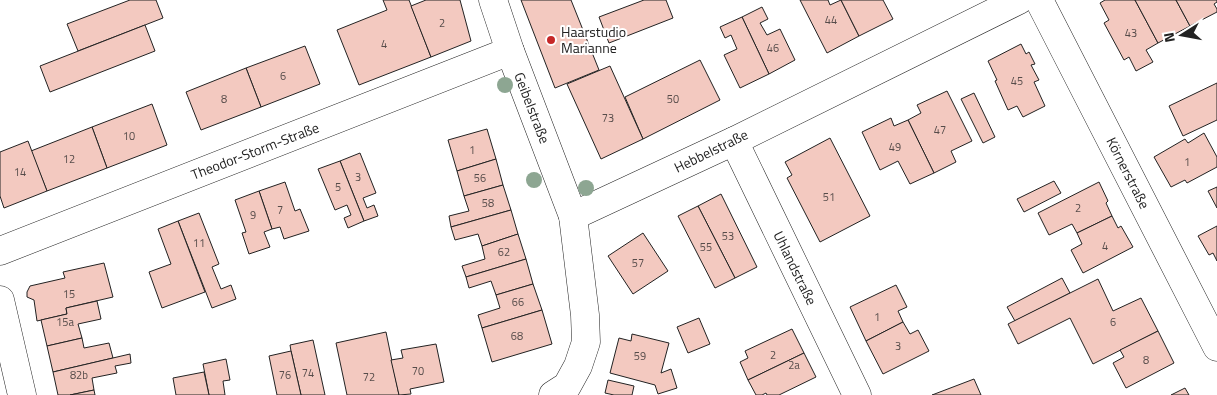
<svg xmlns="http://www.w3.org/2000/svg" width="1217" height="395" viewBox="0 0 1217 395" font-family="'Titillium Web',sans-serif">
<rect width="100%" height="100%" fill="#fff"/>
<g fill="#f3c9c0" stroke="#222">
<path d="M130 0H156L163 18 78 51 67 24Z"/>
<path d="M383 0H409L431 57 359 85 337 30 387 10Z"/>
<path d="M426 0H460L471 41 431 57 411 6Z"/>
<path d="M521 0H571L599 70 555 88Z"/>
<path d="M644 0H666L673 18 609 43 599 17Z"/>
<path d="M800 0H828L830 5 841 0 859 36 827 53Z"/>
<path d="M841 0H883L893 19 859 36Z"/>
<path d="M1105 0H1135L1158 43 1146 50 1153 62 1136 71 1129 57 1124 60 1104 23 1109 20 1100 3Z"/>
<path d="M1135 0H1176L1190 26 1158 43Z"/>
<path d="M1176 0H1217V2L1214 4 1217 9V12L1190 26Z"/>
<path d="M762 7 768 19 760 23 767 35 780 29 795 60 769 74 742 17Z"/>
<path d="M742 17 769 74 740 88 724 55 737 49 731 35 725 38 720 27Z"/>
<path d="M145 25 155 51 50 92 40 66Z"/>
<path d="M1021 44 1026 54 1029 52 1035 64 1031 65 1039 80 1034 82 1045 106 1023 117 1017 106 1008 110 995 81 997 80 988 61Z"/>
<path d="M305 46 320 84 261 107 246 68Z"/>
<path d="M700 60 720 100 643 139 625 97Z"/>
<path d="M610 66 643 139 601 159 567 84Z"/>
<path d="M246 68 261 107 201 130 186 92Z"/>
<path d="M1217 83V120L1183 136 1169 106Z"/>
<path d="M947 91 972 141 951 151 956 162 934 173 908 120 921 113 917 105Z"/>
<path d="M974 93 995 137 983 143 961 99Z"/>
<path d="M152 104 167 145 107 168 92 127Z"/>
<path d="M891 118 894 126 908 120 934 173 910 184 898 161 880 170 862 132Z"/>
<path d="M92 127 107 168 47 191 31 151Z"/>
<path d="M487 129 496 159 457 171 448 140Z"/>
<path d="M1204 133 1217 157V167L1187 183 1185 180 1171 187 1154 157 1185 139 1188 143Z"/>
<path d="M830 138 870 216 820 242 787 178 792 175 785 162Z"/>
<path d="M28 141 47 191 4 208 0 196V152Z"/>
<path d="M360 153 376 193 363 198 367 208 374 205 378 216 364 221 340 161Z"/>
<path d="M496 159 503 185 464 196 457 171Z"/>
<path d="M340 161 364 221 348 228 344 218 351 215 347 205 335 210 318 169Z"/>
<path d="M1054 181 1061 193 1024 212 1017 199Z"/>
<path d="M285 182 295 211 300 209 309 231 284 239 280 227 272 229 259 191Z"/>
<path d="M1099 182 1108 201 1106 203 1112 216 1077 233 1072 224 1049 235 1038 213Z"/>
<path d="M503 185 511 210 451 227 449 216 469 211 464 196Z"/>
<path d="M1217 187V208L1208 191Z"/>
<path d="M259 191 272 229 264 232 270 247 249 254 242 233 246 232 235 200Z"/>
<path d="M721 194 757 267 735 278 698 206Z"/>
<path d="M698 206 735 278 715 288 678 216Z"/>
<path d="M511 210 518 234 482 246 478 234 455 240 451 227Z"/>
<path d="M199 213 219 264 212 267 221 289 231 285 236 299 212 308 178 221Z"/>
<path d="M1112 216 1118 228 1121 226 1133 247 1083 273 1071 250 1082 244 1077 233Z"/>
<path d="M178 221 205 292 162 308 149 272 171 264 158 229Z"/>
<path d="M1217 226V261L1213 253 1209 255 1198 236Z"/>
<path d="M643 233 668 271 633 294 608 256Z"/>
<path d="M518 234 526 259 466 277 462 266 485 259 482 246Z"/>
<path d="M526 259 533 284 496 295 491 281 469 288 466 277Z"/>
<path d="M104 263 113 297 66 308 67 314 37 321 34 300 27 297V292L30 286 65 278 63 272Z"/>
<path d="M1062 278 1070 293 1015 321 1007 307Z"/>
<path d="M1098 279 1113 311 1141 298 1158 331 1093 364 1070 318 1018 344 1008 324Z"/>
<path d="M533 284 542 310 482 328 478 315 500 308 496 295Z"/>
<path d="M896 285 907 307 898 311 903 322 866 341 850 307Z"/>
<path d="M97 301 101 319 78 324 82 338 47 346 41 320 67 314 66 308Z"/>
<path d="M542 310 552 344 492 362 482 328Z"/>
<path d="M699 318 710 344 688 353 677 327Z"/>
<path d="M903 322 910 334 918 330 929 351 883 374 866 341Z"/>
<path d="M792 329 804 353 748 380 740 362 748 358 745 351Z"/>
<path d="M1158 331 1174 363 1126 388 1113 363 1124 357 1120 350Z"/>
<path d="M386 332 399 395H347L336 343Z"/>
<path d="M632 334 669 343 661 373 671 369 677 388 658 394 655 385 610 373 619 338 631 341Z"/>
<path d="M82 338 84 348 109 343 113 358 53 372 47 346Z"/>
<path d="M313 340 325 395H301L291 351 290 345Z"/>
<path d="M436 344 444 382 410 389 411 394 399 395 391 360 403 358 401 350Z"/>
<path d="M291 351 301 395H277L269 356Z"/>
<path d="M804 353 816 377 779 395H767L766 393 762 395H756L748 380Z"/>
<path d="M130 354 131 363 115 366 117 373 92 378 94 390 70 395H58L53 372Z"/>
<path d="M226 359 230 380 223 381 225 395H209L203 364Z"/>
<path d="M204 372 209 395H176L173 378Z"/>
<path d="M974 379 981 395H932Z"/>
<path d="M608 380 634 386 632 395H614L605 393Z"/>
<path d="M1185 388 1189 395H1171Z"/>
<path d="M94 390 95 395H70Z"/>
</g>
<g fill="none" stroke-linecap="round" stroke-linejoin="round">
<defs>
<g id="street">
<path d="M493 0 510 51 573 216"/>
<path d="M1039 0 1217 347"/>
<path d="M734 141 857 395"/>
<path d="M0 251 510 51"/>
<path d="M0 300 22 395"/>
<path d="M553 395 567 386 578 366 586 342 585 315 573 216 734 141 1019 0"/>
</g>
</defs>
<use href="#street" stroke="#222" stroke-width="29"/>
<use href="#street" stroke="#fff" stroke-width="28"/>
</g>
<g fill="#8da692">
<circle cx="505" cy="85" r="8"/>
<circle cx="534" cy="180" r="8"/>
<circle cx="586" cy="188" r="8"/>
</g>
<circle fill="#c62828" stroke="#fff" stroke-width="2" cx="551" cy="40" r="5"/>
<g text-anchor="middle" stroke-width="4" stroke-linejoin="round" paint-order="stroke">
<g font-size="11" fill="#564c4a">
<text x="831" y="24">44</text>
<text x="442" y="27">2</text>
<text x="1131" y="37">43</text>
<text x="384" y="48">4</text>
<text x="773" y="52">46</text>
<text x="283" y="80">6</text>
<text x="1017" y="85">45</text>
<text x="224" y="103">8</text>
<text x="673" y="103">50</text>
<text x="608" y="122">73</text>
<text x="940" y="134">47</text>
<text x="129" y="140">10</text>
<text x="895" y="151">49</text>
<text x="472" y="154">1</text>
<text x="69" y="163">12</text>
<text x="1187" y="166">1</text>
<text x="20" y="176">14</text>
<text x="358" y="181">3</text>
<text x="480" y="182">56</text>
<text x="338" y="191">5</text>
<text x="829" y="201">51</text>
<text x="488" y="207">58</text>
<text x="1078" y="212">2</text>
<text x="280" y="214">7</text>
<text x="253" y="219">9</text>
<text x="728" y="240">53</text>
<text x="199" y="247">11</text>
<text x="1105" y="250">4</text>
<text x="706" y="251">55</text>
<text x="504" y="256">62</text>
<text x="638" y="267">57</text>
<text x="69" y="298">15</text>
<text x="518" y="306">66</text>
<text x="877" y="321">1</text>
<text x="65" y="326">15a</text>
<text x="1113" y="326">6</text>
<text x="517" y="340">68</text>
<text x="898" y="350">3</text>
<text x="773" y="359">2</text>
<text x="640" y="360">59</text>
<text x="1146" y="364">8</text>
<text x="794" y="369">2a</text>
<text x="418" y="375">70</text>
<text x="308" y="377">74</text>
<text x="79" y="379">82b</text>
<text x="285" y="379">76</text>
<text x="369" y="381">72</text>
</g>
<g font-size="14" fill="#222" stroke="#fff" text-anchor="start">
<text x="561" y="37">Haarstudio<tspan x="561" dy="16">Marianne</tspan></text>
</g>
<g font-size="14" fill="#222" stroke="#fff">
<text transform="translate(532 108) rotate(69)" y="5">Geibelstraße</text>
<text transform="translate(255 151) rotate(-21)" y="5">Theodor-Storm-Straße</text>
<text transform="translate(711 151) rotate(-26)" y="5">Hebbelstraße</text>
<text transform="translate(1128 173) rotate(63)" y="5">Körnerstraße</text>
<text transform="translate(795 268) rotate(64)" y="5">Uhlandstraße</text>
</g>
</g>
<g transform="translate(1182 35) rotate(259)" stroke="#ffffff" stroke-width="4" paint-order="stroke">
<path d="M0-4L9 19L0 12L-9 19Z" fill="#222222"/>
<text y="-8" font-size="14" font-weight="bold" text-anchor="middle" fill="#222222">N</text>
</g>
</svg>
